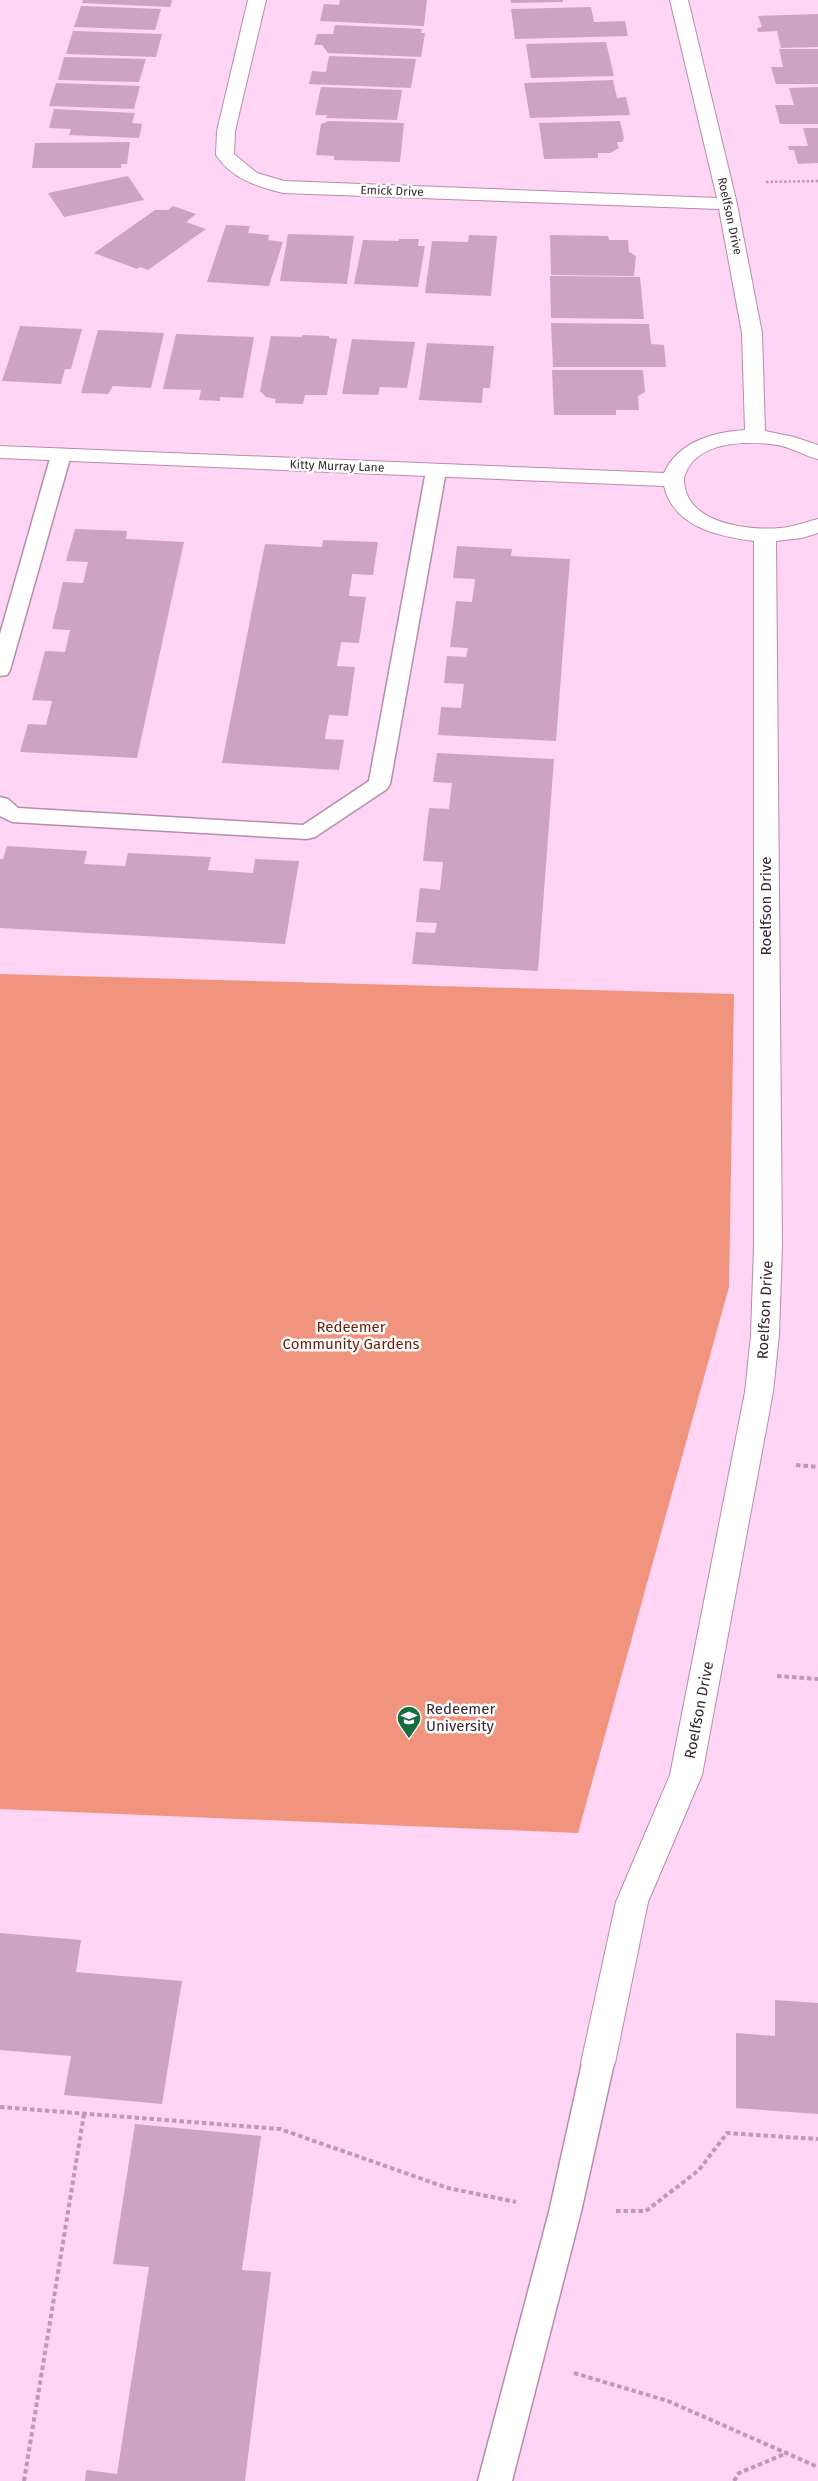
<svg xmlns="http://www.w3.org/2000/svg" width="818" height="2481" viewBox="0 0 818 2481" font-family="'Fira Sans',sans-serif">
<rect width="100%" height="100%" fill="#ffd4f4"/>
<path fill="#f1947d" d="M0 974 734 994 729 1287 578 1833 0 1809Z"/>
<g fill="#cca4c2">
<path d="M83 0H172L170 7 82 3Z"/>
<path d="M340 0H427L424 26 320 21 324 4 339 5Z"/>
<path d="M511 0H563V2L511 3Z"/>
<path d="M81 6 161 9 155 30 74 27Z"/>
<path d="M591 7 594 22 625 21 628 36 515 39 511 9Z"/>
<path d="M818 14V47L781 48 777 31 758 32 757 28 762 27 758 16Z"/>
<path d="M335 25 422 29 421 33H425L421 57 328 53 322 45H314L317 34H333Z"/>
<path d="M73 31 162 34 156 57 66 54Z"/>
<path d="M606 42 614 76 531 78 526 44Z"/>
<path d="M779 49H818V84H776L771 67H783Z"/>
<path d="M329 56 416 59 411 88 309 84 312 71 326 72Z"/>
<path d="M64 57 146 59 139 82 58 80Z"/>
<path d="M613 80 617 98 626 97 630 115 530 118 524 83Z"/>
<path d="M56 83 140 86 134 109 49 106Z"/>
<path d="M321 87 402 90 397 120 326 118 327 115H315Z"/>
<path d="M818 87V124H780L775 105H794L789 88Z"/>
<path d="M54 109 135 113 132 123 142 124 139 138 69 135 71 129 49 128Z"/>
<path d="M329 121 404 123 400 162 334 160V156L316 155 321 124Z"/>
<path d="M620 121 624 138 622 142H617L619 148 610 153H598V158L544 159 539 123Z"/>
<path d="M803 128H818V163L798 164 794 150H789L788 146H808Z"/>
<path d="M130 142 127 164H121V168H32L35 143Z"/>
<path d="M128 176 144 200 64 217 48 193Z"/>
<path d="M173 206 196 214 186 222 206 229 148 270 140 267 137 269 94 253 155 210H168Z"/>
<path d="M226 225 250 226 248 233 269 235 268 240 283 242 269 286 207 282Z"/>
<path d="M288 234 354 236 347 284 280 281Z"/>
<path d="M469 235 497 236 491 296 425 293 432 241 468 242Z"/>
<path d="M550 235 608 236 609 240H628L629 252 636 256 634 276 551 275Z"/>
<path d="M399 239H419L418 246H425L418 287 354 284 363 240 399 241Z"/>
<path d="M550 276 640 277 644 319 551 318Z"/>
<path d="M551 323 649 324 651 344 664 345 666 367H553Z"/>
<path d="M20 326 82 329 71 369H65L61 384 2 381Z"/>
<path d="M98 330 164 333 151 388 113 386 108 394 81 393Z"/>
<path d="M176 334 254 337 243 398 220 397V401L199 400 201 390 163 389Z"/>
<path d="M303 335 329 336V338L337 339 327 395H305L303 404 275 403 276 399 266 397 260 391 271 336 302 337Z"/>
<path d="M352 339 415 342 407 388 380 387 378 395 342 394Z"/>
<path d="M427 343 494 346 490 388H483L482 403 419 400Z"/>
<path d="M552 370H643L645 392 638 396 639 410H616V415H554Z"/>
<path d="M75 529 127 531 126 539 184 542 137 758 20 752 28 724 46 725 52 701 32 700 45 651 65 652 70 630 52 629 63 582 83 583 88 562 66 561Z"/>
<path d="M323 540 378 542 373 575 352 574 349 596 366 597 359 643 341 642 337 666 355 667 348 716 329 715 325 739 344 740 339 770 222 763 265 544 322 547Z"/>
<path d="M457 546 512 549 511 556 570 559 556 741 438 735 441 707 461 708 464 684 444 683 447 656 466 657 468 648 450 647 456 601 472 602 475 579 453 578Z"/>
<path d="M437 753 554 759 538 971 412 964 416 932 435 933 437 923 416 922 420 888 440 890 443 862 423 861 429 808 449 809 452 783 433 782Z"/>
<path d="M7 846 87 851 84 864 125 866 128 853 211 857 208 870 253 873 255 859 299 861 285 944 0 928V859H3Z"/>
<path d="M0 1933 81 1940 76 1972 182 1981 162 2104 64 2095 71 2056 0 2050Z"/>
<path d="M775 2000 818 2003V2114L736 2108V2033L775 2036Z"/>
<path d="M135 2124 261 2136 242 2270 271 2272 245 2481H85L86 2470 117 2474 149 2267 113 2264Z"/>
</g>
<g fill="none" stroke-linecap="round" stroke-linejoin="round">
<defs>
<g id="service">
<path d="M61 449 68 451 71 455 10 670 7 675 0 676V634L51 455 54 451Z"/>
<path d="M436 465 443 467 446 471 390 784 387 789 315 837 307 839 12 822 0 816V797L8 799 18 808 303 825 369 781 426 471 429 467Z"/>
<path d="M598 2049 609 2053 614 2063 581 2212 512 2481H478L549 2212 582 2063 587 2053Z"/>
</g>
<path id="minor" d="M248 0H266L235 131 234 154 257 173 284 181 717 198 670 0H688L737 204 762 333 765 431 794 437 818 445V459C805 456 794 449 782 446 751 440 694 439 684 478 683 523 747 531 780 528 794 527 805 522 818 519V533L802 538 776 541 782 1245 779 1335 773 1392 702 1775 648 1902 615 2063 610 2074 598 2079 586 2074 581 2063 616 1902 670 1775 745 1392 751 1335 754 1245V541C717 536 674 527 664 486L0 458V446L664 473C678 442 713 432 745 430L742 333 719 209 283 193C256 186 232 179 216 155L217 131Z"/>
</defs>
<use href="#service" stroke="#b48dab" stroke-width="3"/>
<use href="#minor" stroke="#b48dab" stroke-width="2"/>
<path stroke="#bc9ab4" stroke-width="2.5" stroke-dasharray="2.5 2" stroke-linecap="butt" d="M766 182 818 181"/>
<g stroke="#bc9ab4" stroke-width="4" stroke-dasharray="4.5 3" stroke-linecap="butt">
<path d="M796 1465 818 1467"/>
<path d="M777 1676 818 1679"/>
<path d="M0 2107 280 2129 448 2188 516 2202"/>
<path d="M616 2211H646L699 2170 727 2133 818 2139"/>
<path d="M574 2373 668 2401 818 2467"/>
<path d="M24 2481 84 2114"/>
<path d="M734 2481 739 2473 787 2453"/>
</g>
<use href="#service" fill="#fff" fill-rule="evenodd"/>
<use href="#minor" fill="#fff" fill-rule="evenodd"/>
</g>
<defs>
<symbol id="university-pin" viewBox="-11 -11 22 30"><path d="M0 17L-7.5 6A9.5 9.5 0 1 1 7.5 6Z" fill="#166d40" stroke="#fff"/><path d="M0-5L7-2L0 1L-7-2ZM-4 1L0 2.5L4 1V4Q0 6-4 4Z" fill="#fff"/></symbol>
</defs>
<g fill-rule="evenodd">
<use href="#university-pin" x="395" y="1704" width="28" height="38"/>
</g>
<g text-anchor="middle" stroke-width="5" stroke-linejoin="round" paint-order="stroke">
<g font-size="12" fill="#362632" stroke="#fff">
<text transform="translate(392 191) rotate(2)" y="4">Emick Drive</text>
<text transform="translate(730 216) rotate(78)" y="4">Roelfson Drive</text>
<text transform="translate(337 466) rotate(2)" y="4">Kitty Murray Lane</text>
</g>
<g font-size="15" fill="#362632" stroke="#fff">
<text transform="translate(766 906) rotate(-90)" y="5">Roelfson Drive</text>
<text transform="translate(765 1310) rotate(-87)" y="5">Roelfson Drive</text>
<text transform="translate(699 1710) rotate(-79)" y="5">Roelfson Drive</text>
</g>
<g font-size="15" fill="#6f1b05" stroke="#fff">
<text x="351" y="1332">Redeemer<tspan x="351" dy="17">Community Gardens</tspan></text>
</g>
<g font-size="15" fill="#362632" stroke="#fff" text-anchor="start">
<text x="426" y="1714">Redeemer<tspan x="426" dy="17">University</tspan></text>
</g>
</g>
</svg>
